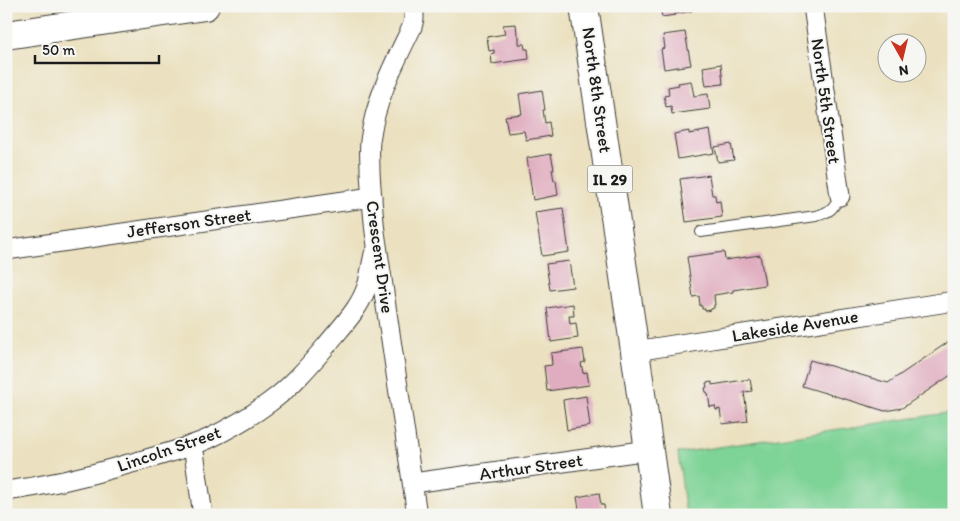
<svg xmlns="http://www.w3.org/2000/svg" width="960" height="521" viewBox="0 0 960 521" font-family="Itim,sans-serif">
<rect width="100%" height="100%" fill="#f6f6f2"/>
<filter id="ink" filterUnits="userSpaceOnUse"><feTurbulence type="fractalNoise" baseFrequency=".02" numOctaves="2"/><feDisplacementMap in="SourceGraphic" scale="10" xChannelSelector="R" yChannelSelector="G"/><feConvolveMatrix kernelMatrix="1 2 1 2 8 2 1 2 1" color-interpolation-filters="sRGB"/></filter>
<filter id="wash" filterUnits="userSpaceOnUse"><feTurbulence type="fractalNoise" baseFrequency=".0096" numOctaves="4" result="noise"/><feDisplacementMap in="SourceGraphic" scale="20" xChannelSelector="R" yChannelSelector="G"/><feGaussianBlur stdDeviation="1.12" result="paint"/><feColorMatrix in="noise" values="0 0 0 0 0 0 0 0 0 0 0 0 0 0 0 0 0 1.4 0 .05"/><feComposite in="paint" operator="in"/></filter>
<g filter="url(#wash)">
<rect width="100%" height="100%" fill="#ebe1c0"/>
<path fill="#7ed396" stroke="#4d7859" d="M954 412V515H686L678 453Z"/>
<g id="blocks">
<g fill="#e0adc0">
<path d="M660 6H691L692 11 675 14V15L662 17Z"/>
<path d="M516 24 517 35 519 36V44H524L525 49H528L529 59 492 64 491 54 494 53V50L489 51 487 37 505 34 503 25Z"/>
<path d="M685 32 691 65 664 69 661 49 665 48 663 35Z"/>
<path d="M721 64 723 84 706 86 703 67Z"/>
<path d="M691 81 694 96 708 94 710 109 672 114 671 106 666 107 664 96 669 95 668 87 679 85 678 83Z"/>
<path d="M542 90 545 110H543L545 123 549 122 551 136 526 140 524 131 508 133 505 116 522 114 519 94Z"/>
<path d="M710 130 714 153 678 159 674 134 689 131V134Z"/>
<path d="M731 144 734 160 718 162 715 147Z"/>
<path d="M551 154 554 169H552L554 181 556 180 558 195 533 200 527 158Z"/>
<path d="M709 175 712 195H715L716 202 720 201 722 217 686 222 680 179Z"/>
<path d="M563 208 569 252 542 256 535 212Z"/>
<path d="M724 252 725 260 760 255 765 285 733 290V292L714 295 715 305H714V308L711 309V310L705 311V309H702V306H700L699 296 693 297 687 257Z"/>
<path d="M569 261 573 287 550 290 546 264Z"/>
<path d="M573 304 574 316H569L570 324 576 323 578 338 551 342 547 308Z"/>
<path d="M954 338V373L902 408 885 411 802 386 810 360 888 383Z"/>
<path d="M583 349 585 362 581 363 583 373 587 372 589 385 547 391 544 366 552 365 551 353Z"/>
<path d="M750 379 752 391 744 392 748 421 722 424 720 409 716 410 715 406 710 407 708 393 706 392 705 388 707 387 706 383 712 382V385Z"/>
<path d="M586 396 590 426 567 430 563 400Z"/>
<path d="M599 493 601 505H604L605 515H580L577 497Z"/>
</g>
</g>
</g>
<g filter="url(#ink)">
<use href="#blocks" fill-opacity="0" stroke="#3b3a35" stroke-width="1"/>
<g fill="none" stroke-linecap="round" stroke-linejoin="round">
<defs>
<path id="lane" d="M701 232 816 216C830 212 833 209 840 196"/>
<g id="street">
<path d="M414 6V19L412 27C394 64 375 100 370 141 369 151 370 161 370 171 371 192 373 212 375 232L417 515"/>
<path d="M813 6 840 196"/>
<path d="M6 250 372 197"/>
<path d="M635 351 954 301"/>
<path d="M193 445 203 515"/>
<path d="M413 483 649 450"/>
<path d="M6 491C45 486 84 477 121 466 150 458 180 451 208 439 229 429 251 416 270 402 291 387 309 366 326 346 341 327 361 308 368 283 370 274 372 263 374 254"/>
</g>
<path id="secondary" d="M6 35 205 6"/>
<path id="primary" d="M584 6 635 351 658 515"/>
</defs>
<use href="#lane" stroke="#3b3a35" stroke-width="12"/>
<use href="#street" stroke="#3b3a35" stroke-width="21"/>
<use href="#secondary" stroke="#3b3a35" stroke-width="30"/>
<use href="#primary" stroke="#3b3a35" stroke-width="30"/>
<use href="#lane" stroke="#fff" stroke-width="10"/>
<use href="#street" stroke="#fff" stroke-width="19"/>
<use href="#secondary" stroke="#fff" stroke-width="28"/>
<use href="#primary" stroke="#fff" stroke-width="28"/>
</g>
</g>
<g text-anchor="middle" stroke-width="4" stroke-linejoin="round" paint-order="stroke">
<rect fill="#f6f6f2" stroke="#5d5d5c" stroke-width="1" x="587.5" y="165.5" width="45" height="27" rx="4"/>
<g font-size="16" font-weight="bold" fill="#1c1c1c">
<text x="610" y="185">IL 29</text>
</g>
<g font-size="18" fill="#1c1c1c" stroke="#f6f6f2">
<text transform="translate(597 90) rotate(82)" y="6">North 8th Street</text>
<text transform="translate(826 101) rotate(82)" y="6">North 5th Street</text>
<text transform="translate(189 223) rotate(-8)" y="6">Jefferson Street</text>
<text transform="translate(380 257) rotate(82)" y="6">Crescent Drive</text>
<text transform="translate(795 326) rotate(-9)" y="6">Lakeside Avenue</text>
<text transform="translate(169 449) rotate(-19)" y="6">Lincoln Street</text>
<text transform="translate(531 467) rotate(-8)" y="6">Arthur Street</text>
</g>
</g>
<rect width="960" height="521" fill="none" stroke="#f6f6f2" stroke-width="25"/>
<g transform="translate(902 58) rotate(172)"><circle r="24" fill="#f6f6f2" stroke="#9f9f9c"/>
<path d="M0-4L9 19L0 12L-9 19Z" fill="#c8321e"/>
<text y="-8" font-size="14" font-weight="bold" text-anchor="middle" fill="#1c1c1c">N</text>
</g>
<path d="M35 55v8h124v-8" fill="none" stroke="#1c1c1c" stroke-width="2.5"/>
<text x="42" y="55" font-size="15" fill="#1c1c1c" stroke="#f6f6f2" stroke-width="4" paint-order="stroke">50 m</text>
</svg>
